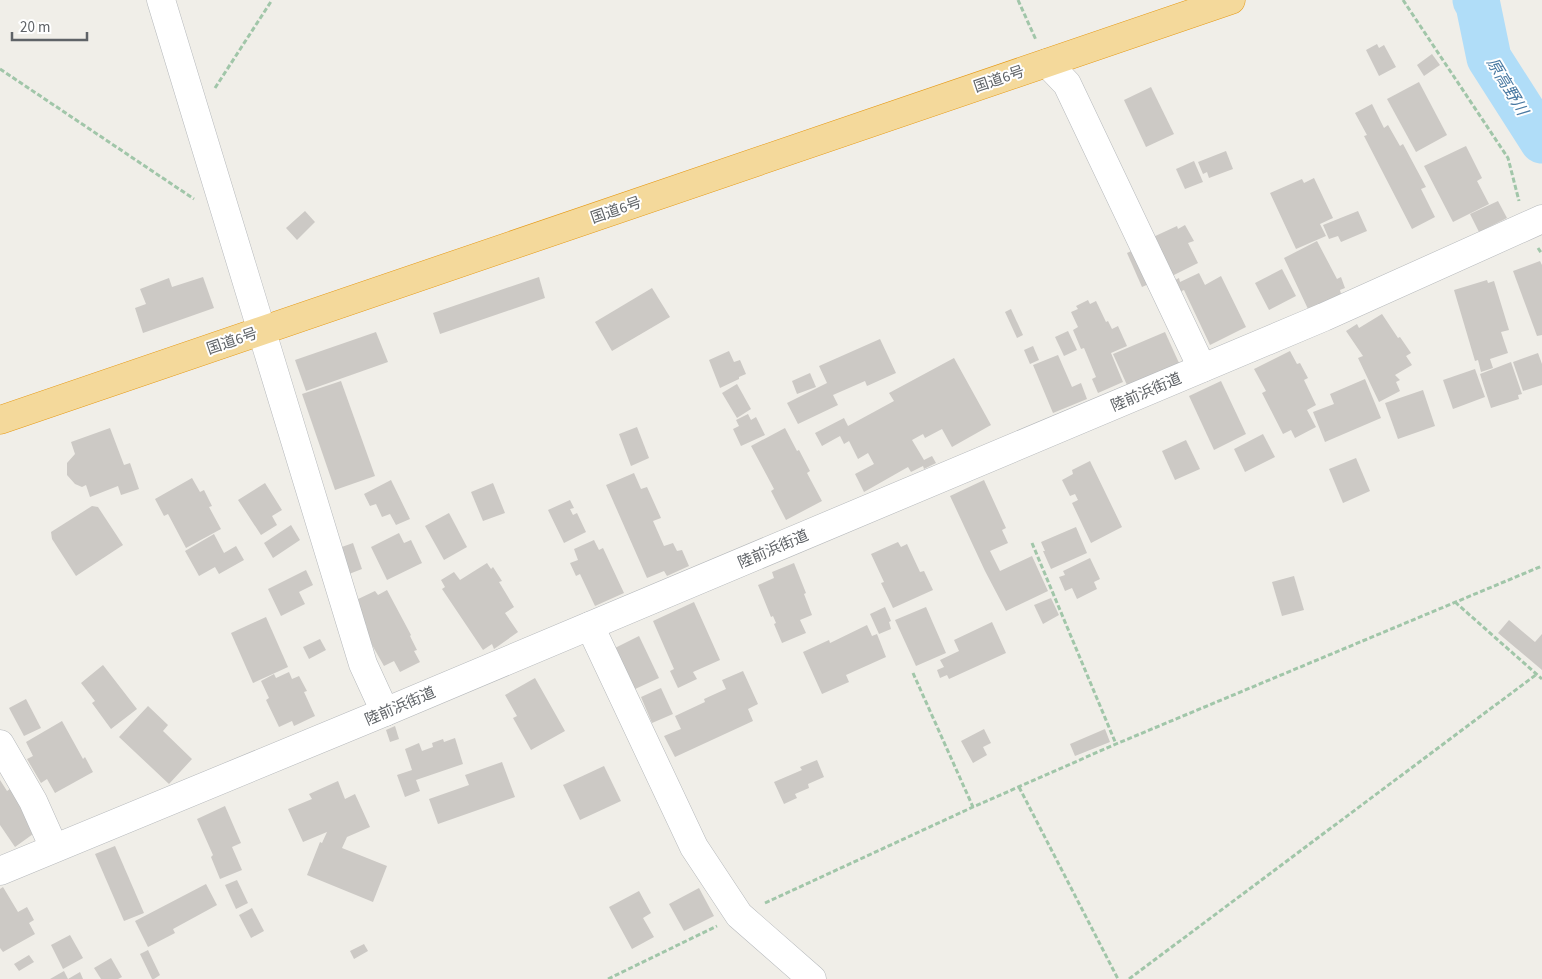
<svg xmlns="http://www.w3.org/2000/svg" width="1542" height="979" viewBox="0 0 1542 979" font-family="'Source Sans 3','Noto Sans JP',sans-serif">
<rect width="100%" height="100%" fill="#f0eee8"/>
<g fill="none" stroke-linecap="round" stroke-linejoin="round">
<path stroke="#b0ddf8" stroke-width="45" d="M1475 0 1478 5 1489 58 1542 141"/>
</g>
<g fill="#ccc9c5">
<path d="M1377 44 1379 48 1384 45 1396 67 1379 76 1366 50Z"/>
<path d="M1432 54 1440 65 1424 76 1417 65Z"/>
<path d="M1419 82 1447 135 1416 152 1387 99Z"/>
<path d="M1151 87 1174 134 1146 147 1124 100Z"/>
<path d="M1372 104 1384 128 1388 125 1400 146 1403 144 1426 187 1421 189 1435 217 1412 229 1364 136 1367 135 1355 113Z"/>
<path d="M1466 146 1482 178 1477 181 1489 204 1453 222 1424 166Z"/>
<path d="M1226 151 1233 169 1209 178 1207 172 1203 174 1198 162Z"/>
<path d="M1194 161 1203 182 1185 189 1176 169Z"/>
<path d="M1314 178 1333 218 1320 224 1326 236 1296 249 1270 193 1302 179 1304 183Z"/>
<path d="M1498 201 1507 218 1479 232 1470 214Z"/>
<path d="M305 211 315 222 297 240 286 228Z"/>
<path d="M1358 211 1367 231 1341 242 1338 236 1329 239 1323 225Z"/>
<path d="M1185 225 1194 241 1188 243 1198 263 1170 277 1151 238 1177 226 1178 229Z"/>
<path d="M1317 241 1337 279 1341 277 1345 288 1340 290 1341 294 1308 309 1284 258Z"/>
<path d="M1136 249 1151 283 1142 287 1127 253Z"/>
<path d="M1540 261 1542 265V335L1537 336 1513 271Z"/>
<path d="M1282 269 1296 296 1269 310 1255 283Z"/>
<path d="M1199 273 1205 285 1221 276 1246 327 1210 345 1184 290 1177 293 1171 282 1179 278 1180 282Z"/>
<path d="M203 277 214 308 143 333 135 308 146 304 140 289 169 278 172 287Z"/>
<path d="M539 277 545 298 440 334 433 313Z"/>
<path d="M1487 280 1488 283 1494 281 1509 330 1501 332 1508 353 1490 359 1493 368 1481 372 1478 360 1475 361 1454 290Z"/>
<path d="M652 288 670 317 612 351 595 322Z"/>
<path d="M1088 300 1090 304 1096 301 1106 322 1108 321 1112 329 1118 326 1127 346 1111 353 1123 382 1098 393 1092 379 1096 377 1084 348 1081 349 1073 330 1078 327 1071 312 1078 309 1076 306Z"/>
<path d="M1011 309 1023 335 1017 338 1005 312Z"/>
<path d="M1382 314 1398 338 1400 337 1411 353 1406 356 1412 365 1395 375 1400 380 1396 382 1400 391 1379 402 1358 358 1363 356 1346 331 1357 324 1359 328Z"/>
<path d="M1068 331 1077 350 1064 356 1055 337Z"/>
<path d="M376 332 388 362 306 391 295 360Z"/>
<path d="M1165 332 1179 363 1127 385 1113 354Z"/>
<path d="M880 339 896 373 867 386 865 381 833 395 838 405 798 424 787 403 827 383 819 366Z"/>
<path d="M1033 346 1039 360 1030 364 1024 350Z"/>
<path d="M729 351 734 362 740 360 746 374 739 377V379L720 388 709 360Z"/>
<path d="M1290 351 1297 364 1300 363 1308 378 1304 380 1316 405 1307 410 1316 427 1295 438 1291 430 1283 434 1262 393 1266 391 1254 369Z"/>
<path d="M1538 353 1542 364V385L1523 391 1513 362Z"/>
<path d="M1058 355 1072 387 1081 383 1087 399 1053 413 1033 365Z"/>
<path d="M954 358 991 425 952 447 942 429 925 438 923 434 912 440 924 460 932 456 936 463 924 469 923 466 911 472 908 467 864 492 855 474 874 464 868 453 858 459 849 441 844 444 840 436 822 446 815 433 844 418 848 426 894 401 889 393Z"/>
<path d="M1511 362 1522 394 1518 395 1519 399 1491 408 1480 374Z"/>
<path d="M1475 369 1485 397 1453 409 1443 380Z"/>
<path d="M810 373 816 387 797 394 792 381Z"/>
<path d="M1365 379 1381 418 1325 442 1313 412 1334 404 1330 394Z"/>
<path d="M341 381 375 476 335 490 302 394Z"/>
<path d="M1221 381 1246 434 1214 450 1189 396Z"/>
<path d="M737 384 751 409 737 418 722 393Z"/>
<path d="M1423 390 1435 426 1398 439 1385 403Z"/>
<path d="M748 414 751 420 756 417 765 435 741 446 733 429 739 426 736 420Z"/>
<path d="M637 427 649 458 631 466 619 434Z"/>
<path d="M110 428 124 465 130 463 139 489 121 495 118 486 90 497 86 485 82 487 75 484 67 475V463L75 454 71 442Z"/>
<path d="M785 428 797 451 799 450 810 471 807 473 822 501 786 520 771 491 774 489 751 446Z"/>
<path d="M1263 434 1275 457 1245 472 1234 449Z"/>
<path d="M1186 440 1200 469 1175 480 1162 451Z"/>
<path d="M1356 458 1370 491 1343 503 1329 469Z"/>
<path d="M1090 461 1122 527 1091 543 1072 503 1078 500 1075 494 1070 496 1062 480 1073 474 1072 470Z"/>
<path d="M634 473 641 489 647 487 661 518 653 521 664 546 673 543 677 551 682 550 689 566 667 576 664 571 647 578 606 485Z"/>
<path d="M192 478 200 492 204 490 212 506 209 507 221 529 186 548 168 514 164 516 155 499Z"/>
<path d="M391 480 410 519 396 525 390 514 382 517 376 504 370 506 364 494Z"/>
<path d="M984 480 1006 528 1002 530 1008 543 990 551 1000 571 1032 556 1048 591 1006 611 985 571 950 496Z"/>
<path d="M265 483 282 510 272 516 277 525 261 535 238 500Z"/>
<path d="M493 483 505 513 483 521 471 492Z"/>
<path d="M570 500 574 508 570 509 573 515 577 513 586 532 564 543 548 510Z"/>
<path d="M92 506 98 507 123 545 76 576 52 539 51 532Z"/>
<path d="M449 513 467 547 444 560 425 526Z"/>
<path d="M291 525 300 540 273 558 264 543Z"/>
<path d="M1076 527 1087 553 1051 569 1043 551H1045L1041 542Z"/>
<path d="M399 533 404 543 411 540 422 563 387 580 371 547Z"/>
<path d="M214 534 224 553 236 546 244 560 219 574 215 567 199 576 185 551Z"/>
<path d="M594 540 599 550 603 548 624 593 595 606 580 574 576 576 570 563 578 560 574 549Z"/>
<path d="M898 542 901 547 907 544 920 572 924 571 933 590 893 608 881 583 884 582 871 554Z"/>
<path d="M353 543 362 569 349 574 339 548Z"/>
<path d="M1090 558 1100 579 1094 582 1097 589 1077 599 1072 588 1065 591 1059 577 1065 575 1063 571Z"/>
<path d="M487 563 491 569 493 567 502 581 499 582 514 607 505 613 518 632 494 649 492 644 483 650 442 589 445 587 441 580 454 572 460 580Z"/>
<path d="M794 563 806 593 804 594 812 615 800 620 806 633 782 643 774 624 776 623 773 616 771 617 758 585 774 578 772 572Z"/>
<path d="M306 570 313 585 299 592 305 604 281 616 268 589Z"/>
<path d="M1294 576 1304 610 1282 616 1272 582Z"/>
<path d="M387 590 411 635 410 636 417 650 414 651 420 662 400 672 394 661 384 666 363 629 367 627 358 611 361 609 356 600 375 591 378 595Z"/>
<path d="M1051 598 1059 615 1043 624 1034 605Z"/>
<path d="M694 602 720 660 693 672 697 679 678 688 670 671 674 669 653 621Z"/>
<path d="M885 607 891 621 889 622 891 629 879 634 870 614Z"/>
<path d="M926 607 946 653 916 666 895 620Z"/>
<path d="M266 617 288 667 253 683 231 633Z"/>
<path d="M1509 620 1535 642 1542 634V670L1498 633Z"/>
<path d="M992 622 1006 653 949 679 947 675 940 678 937 670 944 667 940 660 959 651 954 640Z"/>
<path d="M867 625 872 636 877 634 886 657 846 675 849 682 822 694 803 652 829 640 830 643Z"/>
<path d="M639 636 659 678 633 690 613 649Z"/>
<path d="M320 639 326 650 309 659 303 647Z"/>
<path d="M103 665 137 709 111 729 92 703 95 701 81 683Z"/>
<path d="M743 671 758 704 748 709 753 721 675 757 664 736 681 729 675 716 705 702 704 699 726 689 722 680Z"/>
<path d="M289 672 292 679 299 676 307 691 304 692 315 716 294 726 292 721 279 727 266 700 269 698 261 681 274 674 276 678Z"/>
<path d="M535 678 565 731 531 750 513 718 517 716 505 695Z"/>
<path d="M661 688 673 714 652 723 641 697Z"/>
<path d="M26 699 41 728 24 736 9 708Z"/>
<path d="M148 706 168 725 163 731 192 759 169 784 119 737Z"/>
<path d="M62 721 83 759 85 757 93 772 55 793 47 779 41 783 27 759 33 756 26 742Z"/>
<path d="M395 726 399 739 390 742 386 730Z"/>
<path d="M984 729 991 743 983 747 987 755 973 763 961 741Z"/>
<path d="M1105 729 1110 742 1075 756 1070 744Z"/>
<path d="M455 738 463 764 416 780 420 791 405 797 397 775 412 770 405 749 419 743 422 751 433 747 432 743 443 739 444 742Z"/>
<path d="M817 760 824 777 808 784 809 788 795 794 797 798 784 804 774 782 802 770 800 767Z"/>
<path d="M502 762 515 797 438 824 429 799 469 785 465 775Z"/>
<path d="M604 766 621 801 580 820 563 785Z"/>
<path d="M0 780 7 791 10 789 40 829 15 847 0 825Z"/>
<path d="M338 781 345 799 355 794 370 827 347 837 342 848 387 866 373 902 307 875 320 842 322 843 327 832 303 842 288 809 312 799 309 794Z"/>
<path d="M225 806 241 843 232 847 242 870 220 879 211 857 213 855 197 819Z"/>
<path d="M115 846 144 913 124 921 95 854Z"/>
<path d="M237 880 248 903 236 909 225 885Z"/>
<path d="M206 884 217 905 173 929 175 933 148 947 135 921Z"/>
<path d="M3 887 18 912 27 907 34 920 29 923 35 934 3 952 0 948V889Z"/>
<path d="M699 888 714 916 684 931 669 904Z"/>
<path d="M639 891 651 913 643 918 654 937 632 949 609 907Z"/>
<path d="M252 908 264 931 251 938 239 915Z"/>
<path d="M70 935 83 958 63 969 51 945Z"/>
<path d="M364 944 368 951 354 959 350 951Z"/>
<path d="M148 950 160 975 154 979H152L140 954Z"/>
<path d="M29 955 34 962 19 971 14 964Z"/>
<path d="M111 958 122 977 118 979H101L94 968Z"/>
<path d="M64 971 68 979 80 972 83 979H50Z"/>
</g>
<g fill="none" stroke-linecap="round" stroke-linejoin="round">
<defs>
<g id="minor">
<path d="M161 0 363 664 385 712"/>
<path d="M1047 63 1067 84 1202 368"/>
<path d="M590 626 694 847 739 915 812 979"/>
<path d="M0 744 33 801 54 848"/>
<path d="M0 871 385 712 1324 317 1542 219"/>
</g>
<path id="highway" d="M0 420 1231 0"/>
</defs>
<use href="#minor" stroke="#b5b8bb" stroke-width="29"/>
<use href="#highway" stroke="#e59914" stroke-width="29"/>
<g stroke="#a1c6a9" stroke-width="3" stroke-dasharray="5 2.5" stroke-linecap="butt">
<path d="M1018 0 1036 40"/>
<path d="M1403 0 1508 158 1519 201"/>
<path d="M0 69 194 199"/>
<path d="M215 88 272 0"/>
<path d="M1538 248 1542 254"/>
<path d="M1032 543 1116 744"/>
<path d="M1455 602 1542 679"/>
<path d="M913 673 973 807"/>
<path d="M1019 787 1118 979"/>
<path d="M765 903 973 807 1116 744 1542 566"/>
<path d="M608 979 717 926"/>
<path d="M1129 979 1537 674"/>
</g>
<use href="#minor" stroke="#fff" stroke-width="28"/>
<use href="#highway" stroke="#f4d99b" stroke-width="28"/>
</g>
<g text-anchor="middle" stroke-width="4" stroke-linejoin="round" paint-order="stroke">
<g font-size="15" fill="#5f6367" stroke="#fff">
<text transform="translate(999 79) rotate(-19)" y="5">国道6号</text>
<text transform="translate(616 210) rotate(-19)" y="5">国道6号</text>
<text transform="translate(232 341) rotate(-19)" y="5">国道6号</text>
<text transform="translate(1146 392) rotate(-23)" y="5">陸前浜街道</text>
<text transform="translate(773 549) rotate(-23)" y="5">陸前浜街道</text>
<text transform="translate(400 706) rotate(-23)" y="5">陸前浜街道</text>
</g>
<g font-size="16" font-style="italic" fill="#4979a2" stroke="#fff">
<text transform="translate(1508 86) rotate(59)" y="6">原高野川</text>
</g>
</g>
<path d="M12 32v8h75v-8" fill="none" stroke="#5f6367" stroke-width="2.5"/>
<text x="20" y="32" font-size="15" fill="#5f6367" stroke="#ffffff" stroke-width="4" paint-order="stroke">20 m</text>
</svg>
